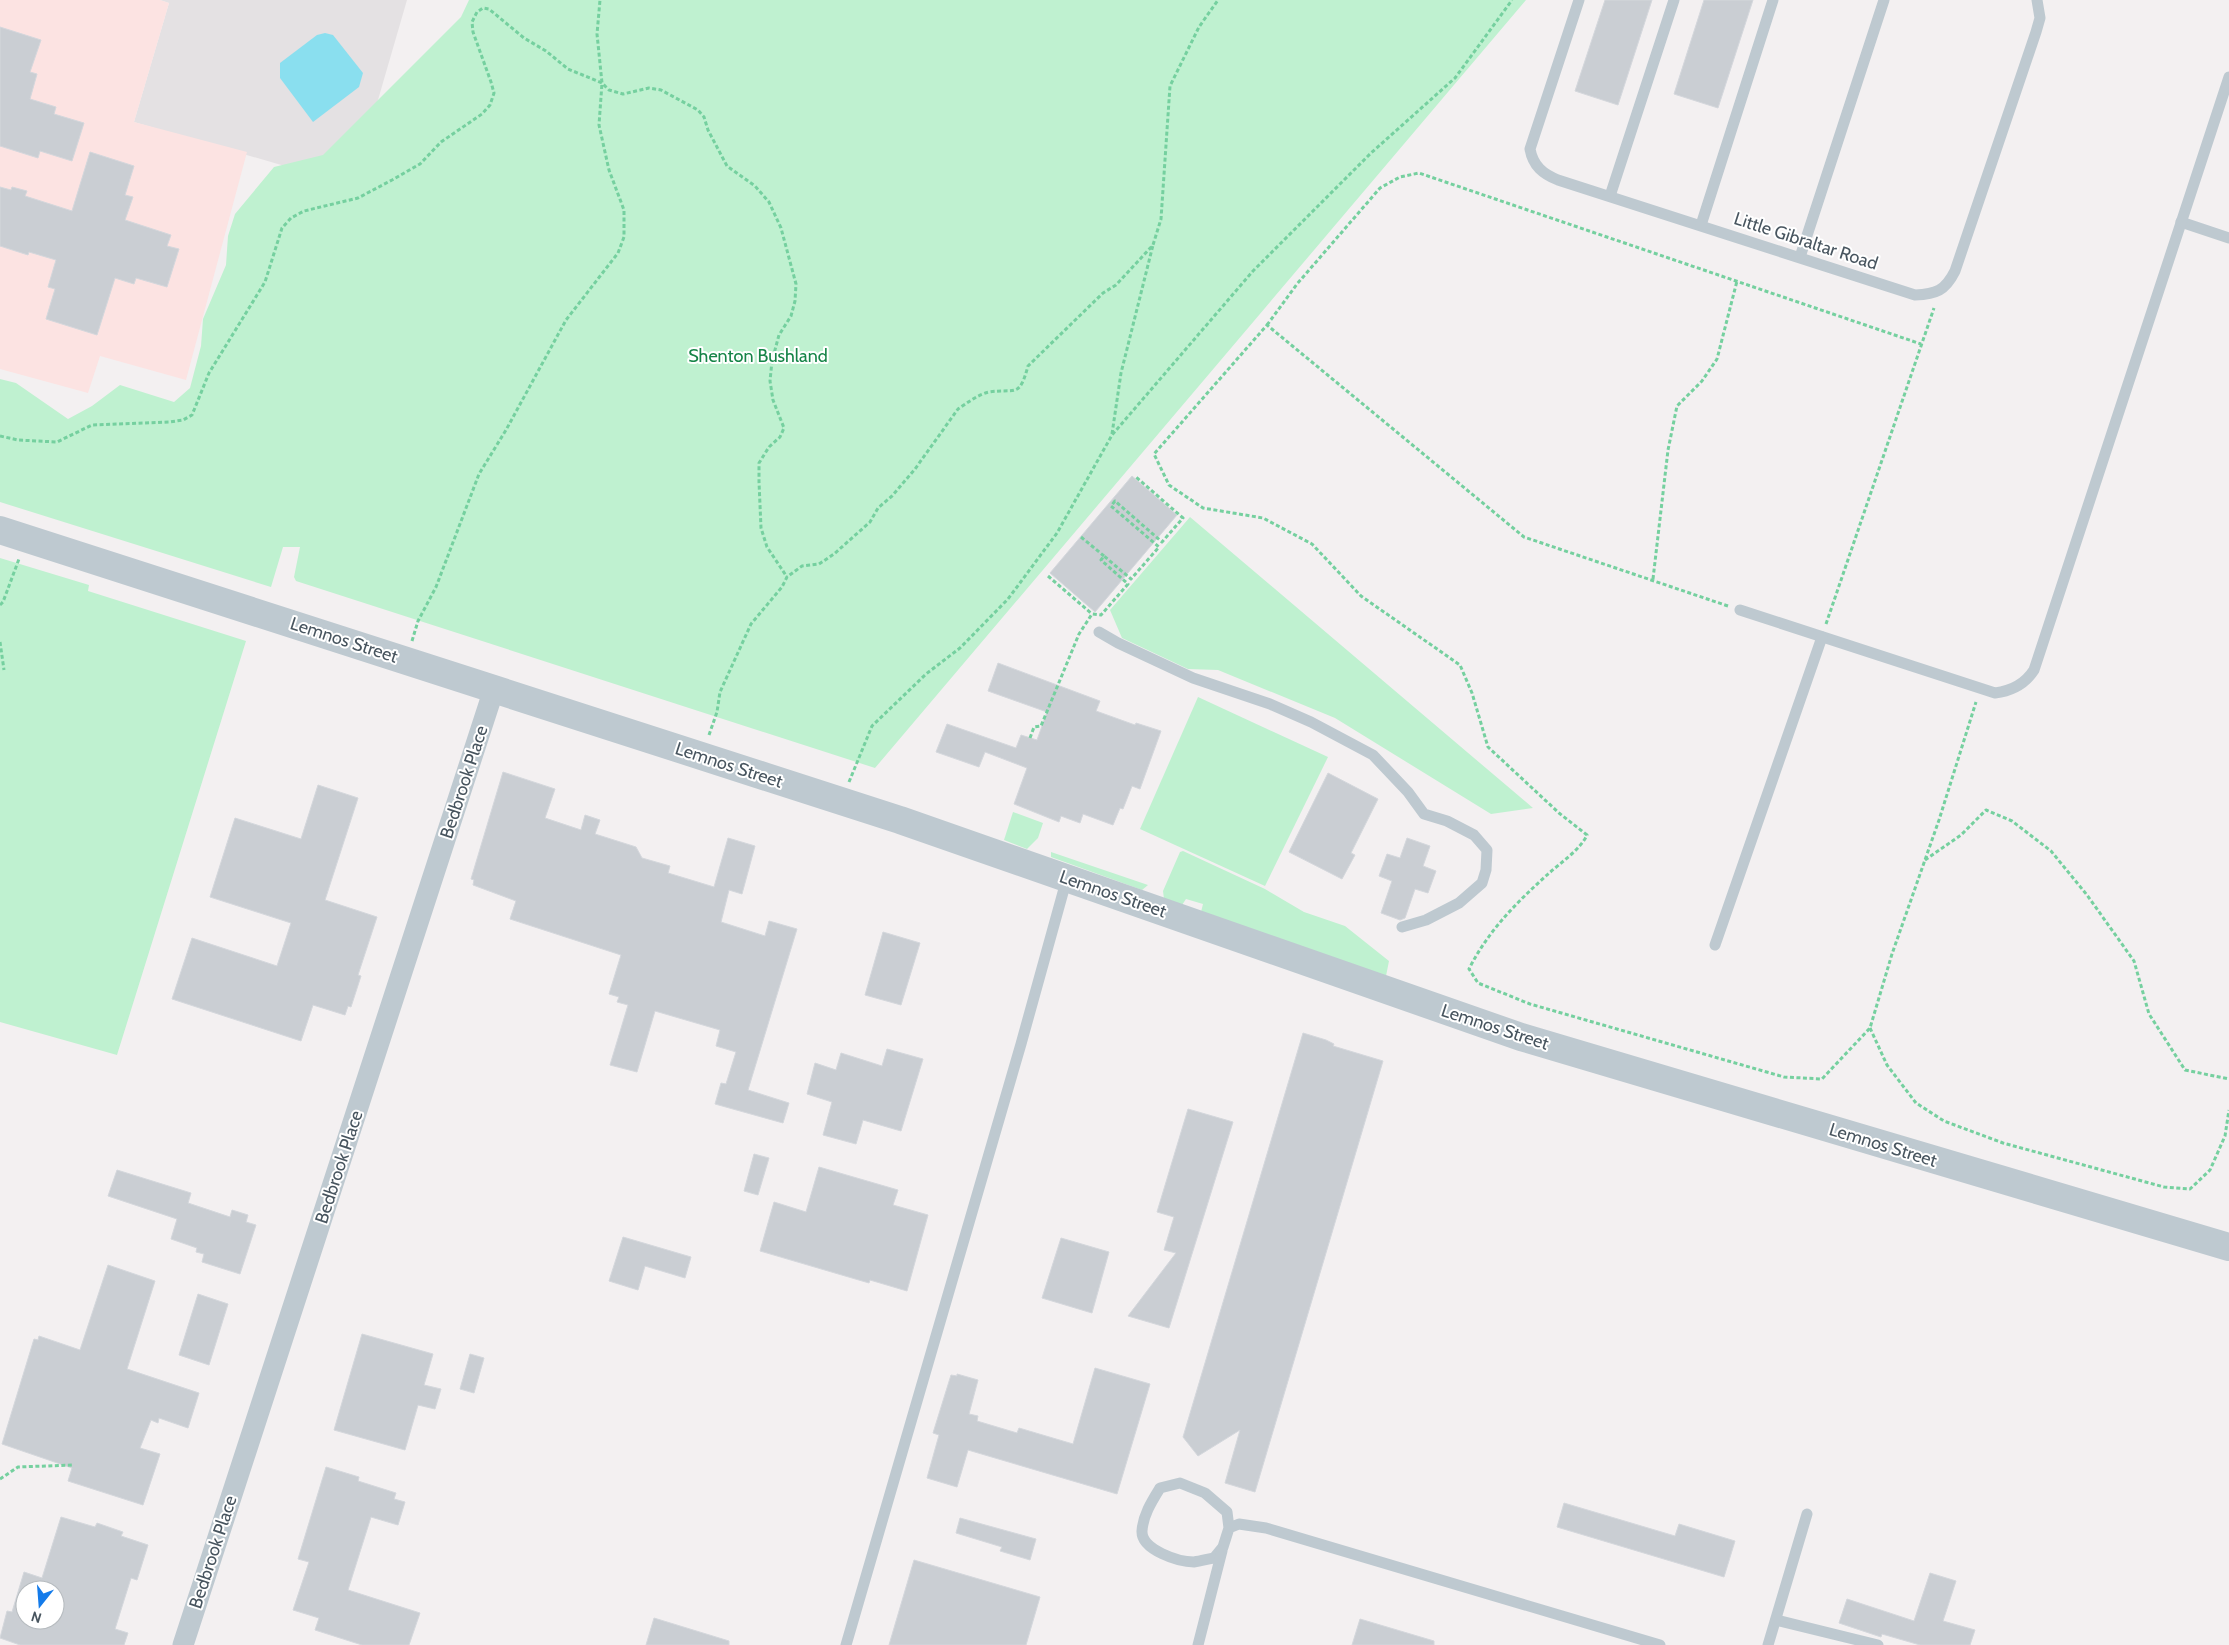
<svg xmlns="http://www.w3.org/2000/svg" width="2229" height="1645" viewBox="0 0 2229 1645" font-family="Cabin,sans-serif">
<rect width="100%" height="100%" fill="#f3f0f1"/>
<path fill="#e4e1e3" d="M160 0H407L353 186 134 122 169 3Z"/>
<path fill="#fce3e2" d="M0 0H160L169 3 134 122 247 152 186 380 100 356 88 393 0 369Z"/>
<g fill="#bff1d0">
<path d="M469 0H1526L875 768 296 581 294 577 300 547H283L271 587 0 502V379L16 383 68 419 92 406 120 385 174 402 190 388 201 346 203 319 226 265 228 236 235 214 274 167 323 155 461 17Z"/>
<path d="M1190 517 1533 808 1491 814 1335 718 1218 670 1188 669 1122 638 1110 610Z"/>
<path d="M0 558 89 585 88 591 246 641 117 1055 0 1022Z"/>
<path d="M1198 697 1328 757 1265 886 1140 829Z"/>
<path d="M1013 812 1043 823 1038 838 1027 849 1004 840Z"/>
<path d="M1183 851 1265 889 1304 912 1345 926 1389 961 1386 976 1201 912 1203 904 1186 899 1182 905 1164 899 1163 891 1180 852Z"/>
<path d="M1051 852 1148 885 1142 890 1051 857Z"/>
</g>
<path fill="#8adfef" d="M325 33 333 35 363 73 359 87 313 122 280 78V63L317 35Z"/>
<g fill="#caced3" stroke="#d4d7dc" fill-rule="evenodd">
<path d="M1605 0H1652L1618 105 1575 91Z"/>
<path d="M1704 0H1753L1718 108 1674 94Z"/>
<path d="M0 27 41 40 30 72 37 74 30 99 56 107 54 114 84 123 72 161 40 151 38 158 0 146Z"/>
<path d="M90 152 134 166 125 195 133 197 125 220 171 235 167 246 179 249 167 287 136 278 134 284 115 278 97 335 46 319 55 289 48 287 56 260 29 252 28 255 0 246V187L11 190 12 187 27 191 25 196 72 211Z"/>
<path d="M1132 476 1177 515 1095 612 1050 573Z"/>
<path d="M998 663 1100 701 1096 711 1135 725 1136 723 1161 731 1140 789 1132 786 1123 809 1120 808 1113 825 1083 814 1080 823 1061 816 1059 822 1014 804 1027 768 985 752 979 767 936 752 947 724 1016 748 1021 735 1037 740 1047 712 988 691Z"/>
<path d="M503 772 555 789 545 818 581 830 585 815 600 820 595 834 636 847 642 858 670 866 668 873 714 887 728 838 755 846 742 894 729 890 721 922 765 936 769 921 797 929 748 1090 789 1103 783 1123 715 1104 721 1083 726 1084 736 1052 716 1046 720 1030 655 1011 637 1072 610 1065 628 1005 617 1002 619 997 609 994 621 955 510 919 516 901 473 885 474 880 471 879Z"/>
<path d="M1328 773 1378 799 1351 853 1355 855 1342 879 1289 852Z"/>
<path d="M318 785 358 798 325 900 377 917 358 975 361 976 351 1007 348 1006 345 1015 313 1005 301 1041 172 999 192 938 277 966 291 923 210 897 235 818 301 839Z"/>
<path d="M1407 838 1430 846 1423 866 1436 871 1428 893 1415 889 1405 918 1400 920 1381 913 1392 881 1379 876 1387 854 1400 858Z"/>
<path d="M883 932 920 943 901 1005 865 995Z"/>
<path d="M1303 1033 1326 1040 1334 1044 1333 1046 1383 1061 1255 1492 1225 1483 1240 1430 1198 1456 1183 1437Z"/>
<path d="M887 1049 923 1059 901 1131 863 1120 856 1144 823 1135 832 1102 807 1094 815 1063 836 1070 841 1053 882 1066Z"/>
<path d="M1188 1109 1233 1122 1169 1328 1128 1316 1176 1253 1164 1250 1174 1217 1157 1212Z"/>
<path d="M754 1154 769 1158 758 1195 744 1191Z"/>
<path d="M819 1167 898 1190 893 1205 928 1215 907 1291 870 1280 869 1283 760 1251 774 1202 806 1212Z"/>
<path d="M117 1170 191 1193 188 1203 230 1217 232 1210 248 1215 246 1222 256 1225 240 1274 202 1262 204 1254 196 1252 197 1248 171 1239 177 1219 108 1196Z"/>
<path d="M623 1237 691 1257 685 1278 645 1266 638 1290 609 1281Z"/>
<path d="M1061 1238 1109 1252 1092 1313 1042 1298Z"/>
<path d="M108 1265 155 1281 127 1369 199 1393 188 1428 159 1418 158 1423 151 1420 140 1448 160 1454 143 1505 68 1481 72 1468 2 1444 34 1339 38 1340 39 1336 80 1350Z"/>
<path d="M198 1294 228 1304 209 1365 179 1355Z"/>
<path d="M362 1334 433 1354 424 1385 441 1389 435 1409 418 1405 405 1450 334 1430Z"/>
<path d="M470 1354 484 1358 474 1393 460 1389Z"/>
<path d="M1095 1368 1150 1384 1117 1494 968 1450 957 1487 927 1478 939 1435 933 1433 951 1375 957 1376V1374L978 1380 969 1414 978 1416 977 1421 1017 1433 1019 1428 1073 1444Z"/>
<path d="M326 1467 359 1477 358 1481 396 1493 394 1499 405 1502 398 1525 371 1517 348 1590 420 1613 409 1645H362L315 1630 319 1618 293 1610 309 1562 298 1559Z"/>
<path d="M1564 1503 1675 1536 1679 1524 1735 1541 1724 1577 1557 1527Z"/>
<path d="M61 1517 95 1527 97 1523 123 1532 121 1536 148 1545 137 1580 131 1578 115 1629 128 1633 124 1645H20L0 1638 7 1611 12 1612 24 1572 42 1578ZM25 1590H55V1620H25Z"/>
<path d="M960 1518 1036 1539 1030 1560 1000 1551 1002 1547 956 1533Z"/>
<path d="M914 1560 1040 1597 1026 1645H889Z"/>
<path d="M1930 1573 1956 1581 1943 1621 1975 1630 1970 1645H1920L1882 1634 1881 1637 1839 1623 1847 1599 1914 1621Z"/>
<path d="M654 1618 729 1641V1645H646Z"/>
<path d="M1360 1619 1434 1641V1645H1352Z"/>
</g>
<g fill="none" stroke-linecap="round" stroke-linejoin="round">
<g stroke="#75d09f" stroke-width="3" stroke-dasharray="4 2.5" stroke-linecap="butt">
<path d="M1267 325 1297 284 1380 188 1400 177 1419 173 1921 344"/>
<path d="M1112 434 1121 373 1153 245"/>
<path d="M0 436 18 440 57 442 92 425 170 422 183 420 192 415 209 373 265 282 282 228 291 218 304 211 358 198 392 180 420 164 441 142 482 114 490 105 494 93 491 82 473 32 472 22 477 12 483 8 489 9 524 38 546 51 568 69 602 83 609 90 623 94 649 88 661 90 698 110 704 117 708 130 727 166 755 186 769 202 781 228 796 284 795 301 791 316 779 335 772 361 770 381 773 400 784 428 780 437 769 447 759 463V482L761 528 767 547 787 577"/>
<path d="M1081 537 1104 556"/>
<path d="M1048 576 1092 614"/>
<path d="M1653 579 1668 450 1677 406 1702 381 1717 359 1737 281"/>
<path d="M0 605 3 602 19 559"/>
<path d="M1728 606 1524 537 1267 325 1154 454 1169 485 1203 508 1263 518 1312 544 1361 596 1460 665 1472 693 1488 747 1559 813 1587 835C1580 850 1560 863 1547 875 1516 903 1488 931 1469 969L1478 983 1530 1004 1784 1077 1822 1079 1870 1028 1892 954 1939 820 1976 702"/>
<path d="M1826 624 1934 308"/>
<path d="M412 641 418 621 436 587 479 474 506 430 566 320 618 253 624 237V210L609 170 599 125 602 83 597 34 600 0"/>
<path d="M0 642 4 670"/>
<path d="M709 735 717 712 720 692 751 624 782 587 787 577 802 566 819 564 834 554 870 522 878 508 892 496 915 469 958 409C967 403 979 394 989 392 1016 388 1019 399 1028 366L1103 293 1116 285 1153 245 1161 219 1170 86 1199 27 1218 0"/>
<path d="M1030 738 1034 727 1041 726 1079 634 1092 614 1101 615 1128 584 1101 560 1104 556 1131 579 1159 547 1111 506 1115 501 1162 542 1183 518 1136 477"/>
<path d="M849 782 872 726 926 674 960 648 1008 599 1057 533 1112 435 1253 271 1371 153 1455 78 1512 0"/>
<path d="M1925 860 1961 835 1986 810 2012 821 2051 851 2087 895 2134 961 2149 1014 2185 1070 2229 1079"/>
<path d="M1870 1028 1887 1065 1916 1103 1944 1121 2003 1143 2164 1187 2190 1189 2210 1170 2225 1136 2229 1110"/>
<path d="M0 1479 18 1467 73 1465"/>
</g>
<g stroke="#bec9d0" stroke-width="11">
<path d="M1579 0 1530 149C1533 166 1543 174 1558 180L1915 295C1936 294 1945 291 1955 271L2036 32 2040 18 2037 0"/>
<path d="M1610 196 1674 0"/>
<path d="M2181 222 2229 238"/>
<path d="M1701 225 1773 0"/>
<path d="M1800 257 1884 0"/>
<path d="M1740 610 1995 693C2011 691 2025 684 2034 670L2229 77"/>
<path d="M1099 632 1118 643 1193 678 1270 704 1311 722 1373 755 1408 792 1424 814 1447 821 1474 835 1487 850 1486 870 1482 883 1459 903 1426 920 1402 927"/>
<path d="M1715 945 1822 637"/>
<path d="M1229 1528 1227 1512 1205 1493 1180 1483 1160 1488C1152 1501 1143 1515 1142 1531 1141 1550 1179 1562 1194 1562 1201 1561 1208 1559 1214 1558L1223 1547 1229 1528 1239 1524 1266 1528 1660 1645"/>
<path d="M1776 1620 1878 1645"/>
<path d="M846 1645 1021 1044 1067 878"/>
<path d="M1198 1645 1222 1551"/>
<path d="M1768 1645 1807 1514"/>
</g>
<path stroke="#bec9d0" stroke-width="21" d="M183 1645 494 689"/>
<path stroke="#bec9d0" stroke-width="28" d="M0 530 900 820 1521 1037 2229 1247"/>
</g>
<g text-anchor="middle" stroke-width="4" stroke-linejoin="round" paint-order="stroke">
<g font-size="18" fill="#48555f" stroke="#fff">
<text transform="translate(1806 241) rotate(18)" y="6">Little Gibraltar Road</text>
<text transform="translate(344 640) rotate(18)" y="6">Lemnos Street</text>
<text transform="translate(729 765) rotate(18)" y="6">Lemnos Street</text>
<text transform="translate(464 782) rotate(-72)" y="6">Bedbrook Place</text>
<text transform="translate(1113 894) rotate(19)" y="6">Lemnos Street</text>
<text transform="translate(1495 1027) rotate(18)" y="6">Lemnos Street</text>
<text transform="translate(1883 1145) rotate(17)" y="6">Lemnos Street</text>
<text transform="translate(339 1167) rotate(-72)" y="6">Bedbrook Place</text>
<text transform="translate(213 1552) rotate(-72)" y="6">Bedbrook Place</text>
</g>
<g font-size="18" fill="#158447" stroke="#fff">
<text x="758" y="362">Shenton Bushland</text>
</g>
</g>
<g transform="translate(40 1605) rotate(197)"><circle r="24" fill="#ffffff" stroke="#b6bbbf"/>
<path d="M0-4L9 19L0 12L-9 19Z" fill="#147bea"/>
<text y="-8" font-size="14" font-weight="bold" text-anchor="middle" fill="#48555f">N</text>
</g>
</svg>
